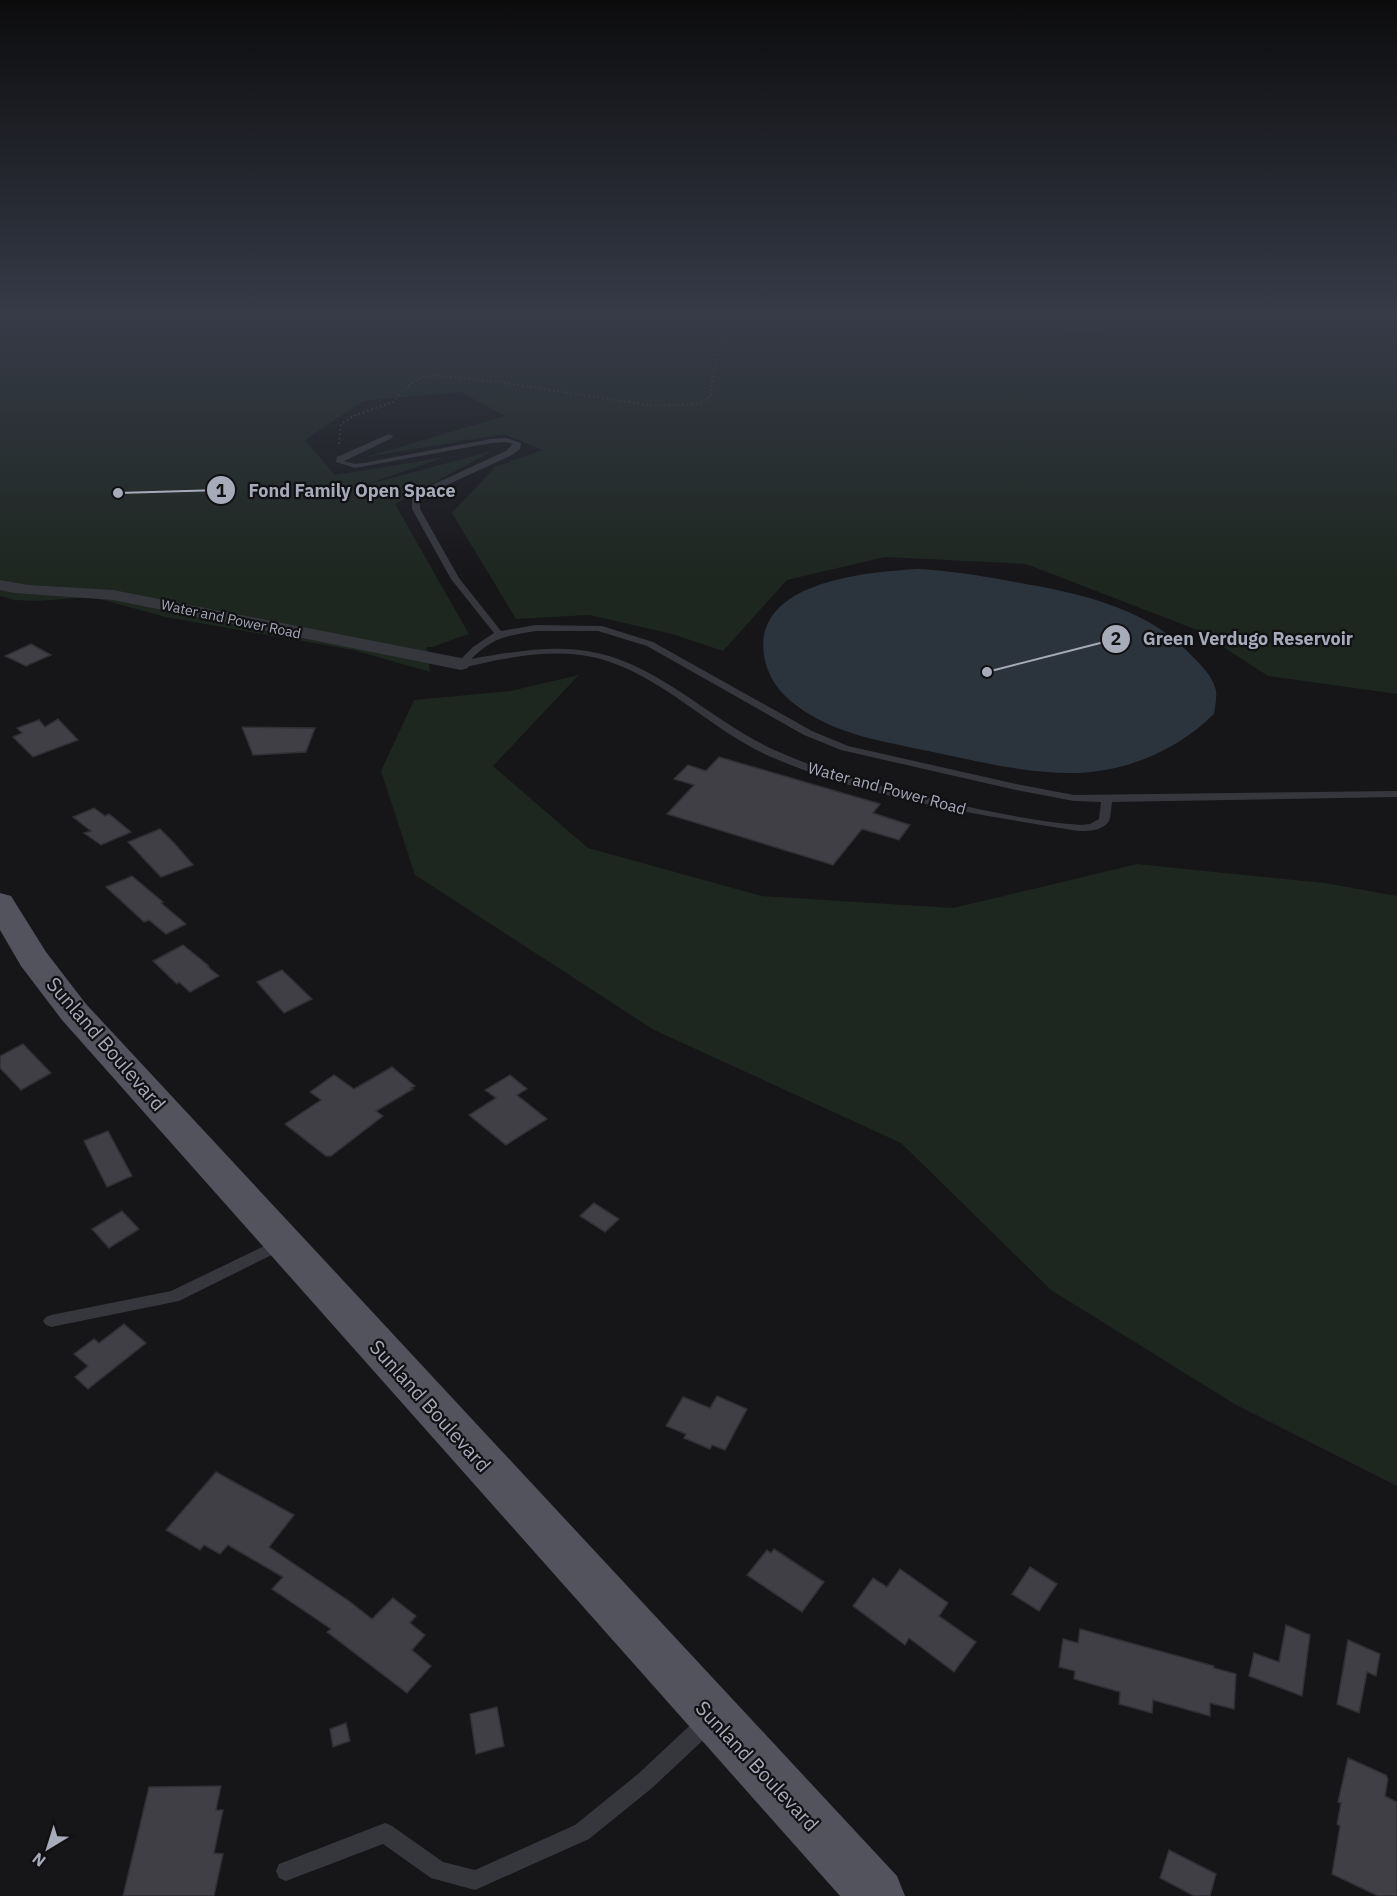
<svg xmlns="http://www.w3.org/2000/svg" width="1397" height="1896" viewBox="0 0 1397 1896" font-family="'IBM Plex Sans',sans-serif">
<rect width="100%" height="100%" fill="#161518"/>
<g fill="#1d261f">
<path d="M0 317H1397V694L1268 676 1197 630 1026 564 885 557 787 580 723 651 672 634 589 615 516 619 452 513 495 467 542 450 504 434 366 457 505 416 460 392 363 401 305 440 335 475 445 457 362 486 492 451 395 504 469 634 432 647H427L430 672 353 650 165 617 93 597 37 601 14 600 0 596Z"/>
<path d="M579 675 493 766 588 848 762 896 953 908 1137 864 1325 883 1397 896V1486L1236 1405 1051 1290 901 1143 654 1030 415 875 381 771 414 700 510 691Z"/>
</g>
<path fill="#2b333c" d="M918 569C955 571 990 577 1026 584 1087 595 1151 610 1194 658 1203 667 1211 675 1215 687 1218 695 1215 706 1214 714 1179 749 1127 772 1076 773 1027 774 976 761 928 751 882 741 836 735 797 706 779 693 767 676 764 655 753 581 867 572 918 569Z"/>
<g fill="#403f45" stroke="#302f34" stroke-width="1.5">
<path d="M31 644 51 655 26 666 5 656Z"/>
<path d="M58 719 78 740 33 757 13 737 22 733 17 728 39 720 45 727Z"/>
<path d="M242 727 315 728 306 752 253 755Z"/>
<path d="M719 757 880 804 873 813 910 825 899 840 862 829 833 865 667 814 694 785 674 779 688 765 706 771Z"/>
<path d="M94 808 105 816 109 814 131 832 101 845 84 833 91 831 73 817Z"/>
<path d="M160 829 175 844 193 865 161 877 128 842Z"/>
<path d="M132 876 163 902 161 903 186 924 166 934 149 920 144 922 106 887Z"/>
<path d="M183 945 209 966 208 967 219 976 190 992 179 982 177 984 153 961Z"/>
<path d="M282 970 312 999 284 1013 257 982Z"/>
<path d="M23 1044 51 1073 21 1090 0 1068V1056Z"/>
<path d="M392 1067 415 1086 411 1088 413 1089 376 1111 383 1116 331 1156H326L285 1124 321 1100 310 1092 334 1075 354 1089Z"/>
<path d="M510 1075 527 1089 517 1095 547 1119 506 1145 469 1115 496 1098 485 1090Z"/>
<path d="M108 1131 132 1176 107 1187 84 1141Z"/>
<path d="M594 1203 619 1219 605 1232 580 1216Z"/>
<path d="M122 1211 139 1229 109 1248 92 1229Z"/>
<path d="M124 1324 146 1343 88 1389 75 1377 88 1366 74 1354 94 1339 99 1343Z"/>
<path d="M717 1396 747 1409 725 1450 712 1445 710 1449 684 1438 686 1434 666 1426 683 1397 710 1408Z"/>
<path d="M216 1472 294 1515 269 1547 349 1601 372 1619 393 1598 416 1616 410 1623 425 1635 412 1650 431 1666 407 1693 327 1632 331 1629 272 1589 283 1577 228 1545 220 1554 204 1545 200 1550 166 1530Z"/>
<path d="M774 1549 824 1582 802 1612 747 1575 767 1550 771 1553Z"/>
<path d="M1030 1567 1057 1584 1039 1611 1012 1594Z"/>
<path d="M900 1569 948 1603 939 1616 976 1642 954 1672 909 1638 905 1645 853 1606 873 1578 887 1587Z"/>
<path d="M1286 1625 1310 1635 1302 1696 1249 1676 1254 1653 1279 1662Z"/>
<path d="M1080 1629 1214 1666V1668L1236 1674 1234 1709 1210 1703V1716L1153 1700 1152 1713 1119 1704 1120 1692 1074 1679 1075 1671 1059 1667 1063 1639 1078 1643Z"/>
<path d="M1348 1640 1380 1654 1376 1676 1367 1672 1359 1713 1337 1704Z"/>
<path d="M497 1707 504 1746 476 1754 470 1714Z"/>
<path d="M346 1723 350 1741 333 1747 330 1729Z"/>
<path d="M1348 1758 1386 1775 1388 1779 1385 1796 1397 1802V1896H1378L1332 1874 1340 1826 1337 1824 1341 1803 1338 1802Z"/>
<path d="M221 1786 216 1810H223L214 1853 223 1854 214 1896H123L149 1787Z"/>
<path d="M1169 1850 1216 1874 1210 1896H1194L1160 1878Z"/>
</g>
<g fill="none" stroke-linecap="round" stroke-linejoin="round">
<g stroke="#3c3d44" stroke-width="2" stroke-dasharray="1.5 3" stroke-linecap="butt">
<path d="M1011 317C1046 324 1099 342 1129 317"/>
<path d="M339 444 341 424 353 416 393 402 409 385 421 378 433 375 499 382 654 406 698 404 711 396 713 371 727 326 722 317"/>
</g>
<g fill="#36373d" fill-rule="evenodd">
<path d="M389 434 393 436 392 438 344 461 355 464 369 462 491 439 506 438 521 443 520 449 512 455 425 495 420 500V509L459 578 501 631 536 625 602 626 653 642 812 731 848 746 1016 784 1074 795 1397 791V797L1112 802C1111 808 1111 817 1109 821 1102 832 1083 832 1072 830 971 813 864 798 769 756 709 729 662 675 597 658 564 650 530 654 498 660 485 662 470 668 458 666V662L473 647 494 633 451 579 412 509V499L419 491 506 451 513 444 506 442 491 443 355 468 336 462 337 457ZM536 631H598L647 646 804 735 841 750 1016 790 1074 801 1101 802 1099 819 1090 824 1082 825C1035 822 986 811 939 800 885 787 830 775 779 752 744 737 714 714 682 693 603 640 561 643 471 659 494 637 506 636 536 631Z"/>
<path d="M281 1238 286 1240 288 1244 286 1248 179 1301 51 1327 46 1325 43 1321 46 1317 51 1315 171 1291Z"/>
<path d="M708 1713 715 1715 717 1722 715 1729 652 1788 589 1839 475 1890 431 1878 383 1844 286 1881 279 1878 276 1871 279 1864 385 1823 392 1826 443 1862 475 1870 575 1825 638 1774 701 1715Z"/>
</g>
<path fill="#36373d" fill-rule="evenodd" d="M0 580 28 585 113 590 461 658 468 660 470 664 468 668 461 670 113 600 14 593 0 590Z"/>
<path fill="#52535c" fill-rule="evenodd" d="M0 893 11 896 46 952 86 1004 897 1876 905 1896H840L62 1020 21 966 0 930Z"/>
</g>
<linearGradient id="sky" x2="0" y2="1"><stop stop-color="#0c0c0d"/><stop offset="0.54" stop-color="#363b48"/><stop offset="1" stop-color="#363b48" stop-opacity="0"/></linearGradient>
<rect width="1397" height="582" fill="url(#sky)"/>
<g text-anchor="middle" stroke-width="4.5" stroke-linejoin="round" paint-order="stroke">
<g font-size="14" fill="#a6aab9" stroke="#111013">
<text transform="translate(231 619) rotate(12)" y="5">Water and Power Road</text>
</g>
<g font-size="16" fill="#a6aab9" stroke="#111013">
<text transform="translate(887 788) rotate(15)" y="6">Water and Power Road</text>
</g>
<g font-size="20" fill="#a6aab9" stroke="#111013">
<text transform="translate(106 1044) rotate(49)" y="7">Sunland Boulevard</text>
<text transform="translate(430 1406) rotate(48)" y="7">Sunland Boulevard</text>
<text transform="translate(757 1766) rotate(47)" y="7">Sunland Boulevard</text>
</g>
</g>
<path fill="none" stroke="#a6aab9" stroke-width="2" d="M118 493L221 490M987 672L1116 639"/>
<g fill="#a6aab9" stroke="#111013" stroke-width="2">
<circle cx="118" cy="493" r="6"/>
<circle cx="987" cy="672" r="6"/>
<circle cx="221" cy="490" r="15"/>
<circle cx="1116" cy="639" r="15"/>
</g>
<g font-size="18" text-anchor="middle" font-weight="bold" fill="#111">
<text x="221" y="497">1</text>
<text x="1116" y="645">2</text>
</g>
<g font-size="18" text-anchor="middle" font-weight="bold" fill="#a6aab9" stroke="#111013" stroke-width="4.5" stroke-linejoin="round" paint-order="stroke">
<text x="352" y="497">Fond Family Open Space</text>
<text x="1248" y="645">Green Verdugo Reservoir</text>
</g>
<g transform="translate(48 1848) rotate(218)" stroke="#111013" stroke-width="4.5" paint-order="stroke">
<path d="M0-4.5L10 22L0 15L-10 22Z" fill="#a6aab9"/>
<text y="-9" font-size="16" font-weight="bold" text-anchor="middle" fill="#a6aab9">N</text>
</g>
</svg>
